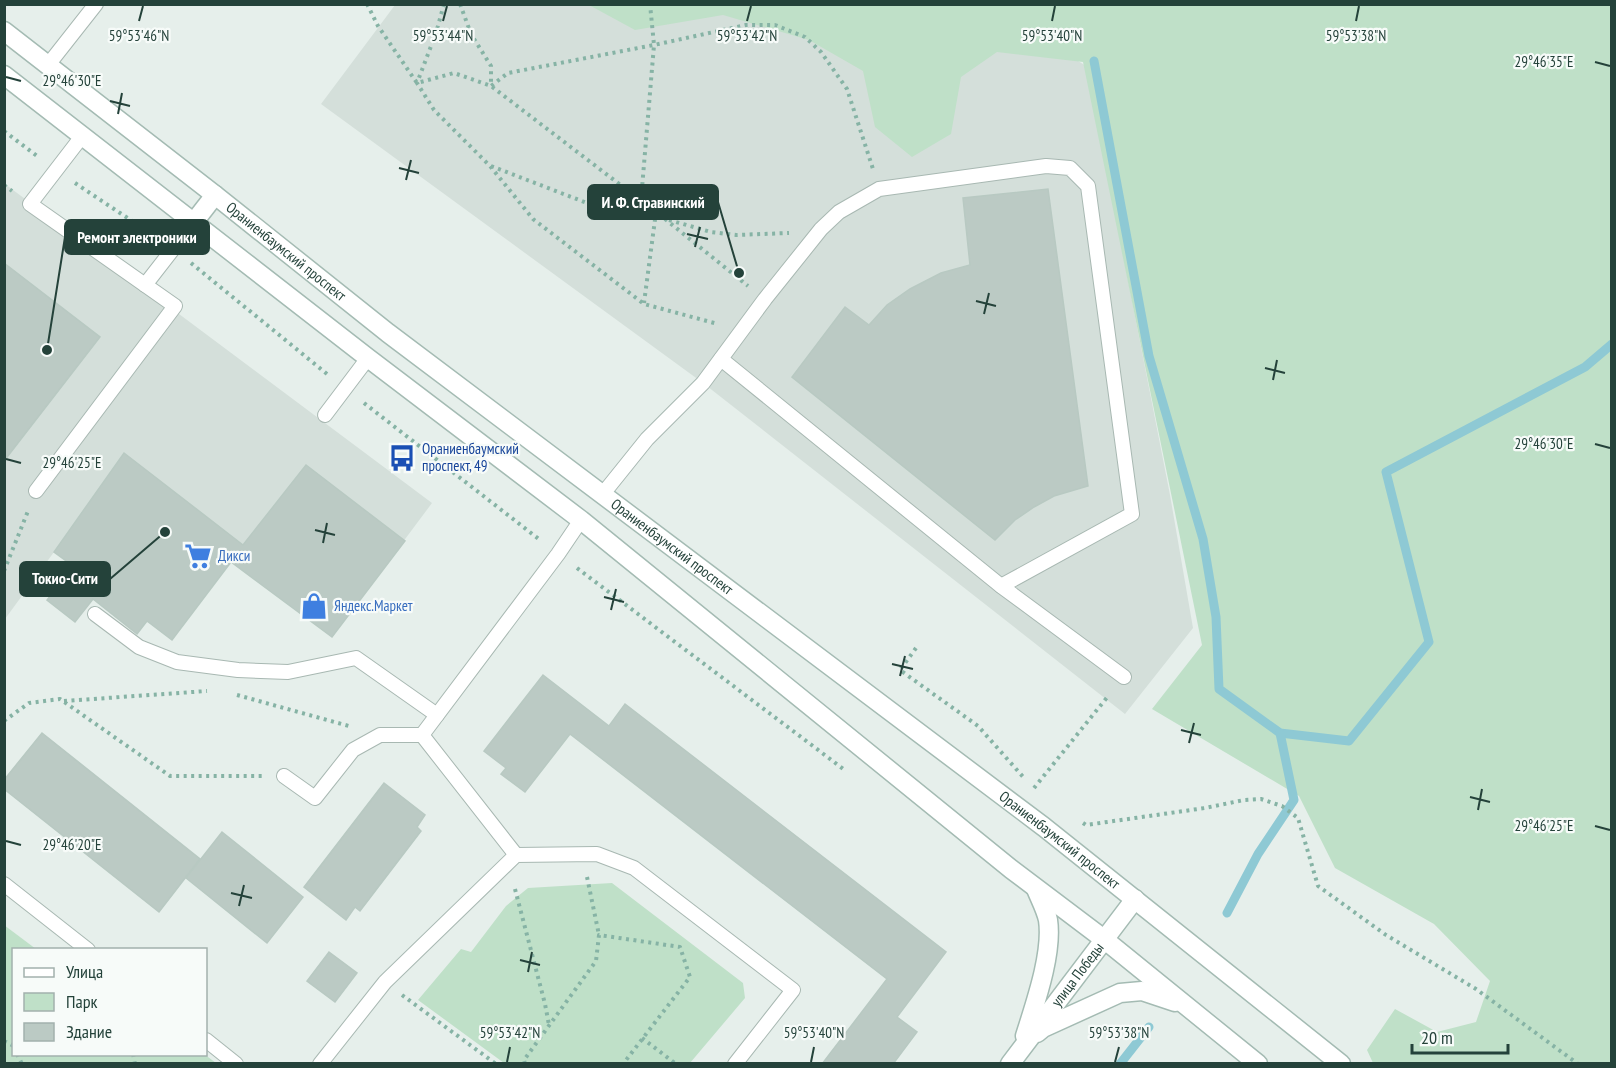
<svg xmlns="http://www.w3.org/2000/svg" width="1616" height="1068" viewBox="0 0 1616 1068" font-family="'PT Sans Narrow',sans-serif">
<rect width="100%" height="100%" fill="#e6efeb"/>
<g fill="#d4dfda">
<path d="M395 5H990L1086 66 1170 495 1193 628 1125 714 703 383 321 104Z"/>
<path d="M5 184 432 503 332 637 231 561 172 640 54 552 5 619Z"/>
</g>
<g fill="#bfe0c8">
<path d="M589 5H1611V1063H1373L1367 1050 1395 1009 1437 1032 1476 1022 1490 981 1434 924 1335 868 1299 796 1152 709 1202 645 1083 62 997 52 961 77 951 134 912 157 875 127 863 71 809 40 723 15 635 30Z"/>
<path d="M612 883 743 983 745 998 690 1063H504L418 1000 461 949 471 952 506 906 528 888Z"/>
<path d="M4 925 36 949 14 950V1054H204L216 1063H5Z"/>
</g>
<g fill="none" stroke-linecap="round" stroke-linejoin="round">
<g stroke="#8ec9d4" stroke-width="9">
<path d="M1094 61 1149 356 1203 539 1216 617 1219 689 1280 733 1349 741 1429 642 1386 472 1585 367 1612 344"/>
<path d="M1227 913 1258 854 1294 800 1280 733"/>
<path d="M1120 1064 1149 1027"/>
</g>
</g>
<g fill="#bbcac4" stroke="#b8c9c2" stroke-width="1.5">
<path d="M1048 189 1088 486 1054 496 1034 507 1015 520 995 540 792 377 845 307 869 325 887 305 910 289 941 273 970 265 963 198Z"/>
<path d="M4 263 100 337 4 461Z"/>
<path d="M124 453 243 545 306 465 405 541 332 637 231 562 172 640 147 621 137 634 93 599 75 622 47 600 73 566 54 552Z"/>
<path d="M543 675 609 726 625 704 946 952 897 1017 917 1032 893 1064H822L887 979 570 734 525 792 501 774 506 768 484 751Z"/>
<path d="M42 733 200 859 159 912 4 789V780Z"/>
<path d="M384 783 425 815 417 827 421 831 360 911 355 907 346 920 304 887Z"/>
<path d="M222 832 303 897 267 943 186 878Z"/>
<path d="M329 952 357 973 335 1002 307 981Z"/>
</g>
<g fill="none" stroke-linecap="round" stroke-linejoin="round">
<defs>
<g id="service">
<path d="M48 65 96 4"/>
<path d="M145 285 194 222"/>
<path d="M721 359 1001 586 1124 677"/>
<path d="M325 415 368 358"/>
<path d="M36 491 175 306 30 204 83 135"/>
<path d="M602 495 647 439 703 383 765 299 821 229 839 212 879 189 1046 166 1070 168 1088 186 1132 514 1001 586"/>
<path d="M95 614 139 647 177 662 238 670 288 672 356 658 437 715"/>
<path d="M284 776 315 798 353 750 380 735H422"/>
<path d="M516 855 422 735 558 554 581 520"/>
<path d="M4 884 88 950"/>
<path d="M206 1040 236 1064"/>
<path d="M320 1064 385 982 516 855 597 854 634 868 793 990 735 1064"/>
</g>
<g id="secondary">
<path id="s1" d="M4 31 215 195 388 333 1044 827 1341 1064"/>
<path d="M4 75 368 358 581 520 1011 869 1105 940 1258 1064"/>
<path d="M194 222 215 195"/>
<path d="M1037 1033 1043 1028 1120 993 1142 991 1175 1002"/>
<path d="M1025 1036C1035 1004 1053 953 1048 920 1046 910 1040 899 1036 889"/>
<path id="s2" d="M1010 1064 1135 899"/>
</g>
</defs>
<use href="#service" stroke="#a8b8b2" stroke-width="16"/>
<use href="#secondary" stroke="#a4bbb3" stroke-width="21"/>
<g stroke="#86b3a5" stroke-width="4" stroke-dasharray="3 4.5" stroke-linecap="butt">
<path d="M367 4 378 26 417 83 454 73 491 86 665 219 748 286"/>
<path d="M444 4 436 33 417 83 434 110 490 166 533 219 644 304 718 324"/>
<path d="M460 4 471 34 491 66V86L508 73 654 45 746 25H775L805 37 821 52 847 89 873 169"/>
<path d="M4 131 37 156"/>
<path d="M491 166 605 210 656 212 644 303"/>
<path d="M75 183 156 237"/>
<path d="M4 185 12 191"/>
<path d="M641 200 654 45 650 4"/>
<path d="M669 220 711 232 736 235 789 233"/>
<path d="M191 263 327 374"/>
<path d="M364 403 540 540"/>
<path d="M577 568 846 771"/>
<path d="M4 571 28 511"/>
<path d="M916 648 900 670 978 726 1025 779"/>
<path d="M237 695 349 726"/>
<path d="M64 701 207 691"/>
<path d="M4 721 29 703 60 699 170 776H262"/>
<path d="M1034 788 1109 695"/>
<path d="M1083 823 1086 825 1205 808 1244 800 1261 799 1282 806 1298 818 1318 886 1386 935 1476 989 1578 1064"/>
<path d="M587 877 599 935"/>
<path d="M515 889 545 1004 549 1025"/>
<path d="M402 995 496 1064"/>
<path d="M642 1038 676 1064"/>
<path d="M4 1041 12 1045 14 1048"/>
<path d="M17 1054 22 1064"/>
<path d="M133 1054 135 1064"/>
<path d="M525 1064 524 1060 596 961 599 935 680 947 690 977 623 1064"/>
</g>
<use href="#service" stroke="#fff" stroke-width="14"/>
<use href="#secondary" stroke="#fff" stroke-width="18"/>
</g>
<path fill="none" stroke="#24423a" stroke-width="2" d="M139 21 143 6M443 21 447 6M747 21 751 6M1052 21 1055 6M1356 21 1359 6M1595 62 1610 66M6 77 21 81M110 101 130 106M118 114 122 93M399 168 419 173M406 180 411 160M687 234 708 239M695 247 700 227M976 301 996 306M984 314 989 293M1265 368 1285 373M1273 380 1277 360M1595 444 1610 448M6 459 21 463M315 530 335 535M323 543 327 523M604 597 624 602M611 610 616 589M892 664 913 669M900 676 905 656M1181 730 1201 735M1189 743 1194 723M1470 797 1490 802M1478 810 1482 789M1595 826 1610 830M6 841 21 845M231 893 252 898M239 906 244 885M520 960 540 965M528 972 532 952M507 1062 510 1047M811 1062 814 1047M1115 1062 1119 1047"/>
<defs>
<symbol id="bus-bare" viewBox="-9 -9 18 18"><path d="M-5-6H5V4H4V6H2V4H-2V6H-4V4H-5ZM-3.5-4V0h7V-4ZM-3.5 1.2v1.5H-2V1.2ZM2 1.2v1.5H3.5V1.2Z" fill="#1a4fb4" stroke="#f7fbf9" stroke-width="2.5" paint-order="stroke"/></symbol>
<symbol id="supermarket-bare" viewBox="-9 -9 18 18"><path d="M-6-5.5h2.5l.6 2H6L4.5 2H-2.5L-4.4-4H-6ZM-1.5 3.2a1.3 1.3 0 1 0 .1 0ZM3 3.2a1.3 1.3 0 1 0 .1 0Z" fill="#3f7fe0" stroke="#f7fbf9" stroke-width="2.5" paint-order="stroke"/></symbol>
<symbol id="shop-bare" viewBox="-9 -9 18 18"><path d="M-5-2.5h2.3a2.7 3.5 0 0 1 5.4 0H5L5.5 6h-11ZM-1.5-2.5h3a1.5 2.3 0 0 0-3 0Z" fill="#3f7fe0" stroke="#f7fbf9" stroke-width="2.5" paint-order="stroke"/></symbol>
</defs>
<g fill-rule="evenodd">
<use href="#bus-bare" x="383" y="439" width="38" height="38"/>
<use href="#supermarket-bare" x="179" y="537" width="38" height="38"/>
<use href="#shop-bare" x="295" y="587" width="38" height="38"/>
</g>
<g text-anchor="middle" stroke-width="4.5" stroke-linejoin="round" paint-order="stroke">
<g font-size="15" fill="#24423a" stroke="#f7fbf9">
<text dy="5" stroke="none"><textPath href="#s1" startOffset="358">Ораниенбаумский проспект</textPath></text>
<text dy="5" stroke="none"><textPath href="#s1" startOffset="844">Ораниенбаумский проспект</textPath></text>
<text dy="5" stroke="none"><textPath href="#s1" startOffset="1330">Ораниенбаумский проспект</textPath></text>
<text dy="5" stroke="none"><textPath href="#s2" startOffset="112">улица Победы</textPath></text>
</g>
<g font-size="15" fill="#164399" stroke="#f7fbf9" text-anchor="start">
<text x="422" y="454">Ораниенбаумский<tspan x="422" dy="17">проспект, 49</tspan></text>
</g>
<g font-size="15" fill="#366cbe" stroke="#f7fbf9" text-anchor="start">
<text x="218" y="561">Дикси</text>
<text x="334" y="611">Яндекс.Маркет</text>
</g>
</g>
<g font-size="15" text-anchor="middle" fill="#24423a" stroke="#f7fbf9" stroke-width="4.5" stroke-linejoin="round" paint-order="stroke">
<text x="139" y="41">59°53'46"N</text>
<text x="443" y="41">59°53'44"N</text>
<text x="747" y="41">59°53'42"N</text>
<text x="1052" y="41">59°53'40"N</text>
<text x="1356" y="41">59°53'38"N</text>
<text x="1544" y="67">29°46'35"E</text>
<text x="72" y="86">29°46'30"E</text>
<text x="1544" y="449">29°46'30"E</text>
<text x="72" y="468">29°46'25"E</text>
<text x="1544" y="831">29°46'25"E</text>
<text x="72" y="850">29°46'20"E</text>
<text x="510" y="1038">59°53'42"N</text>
<text x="814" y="1038">59°53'40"N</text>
<text x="1119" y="1038">59°53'38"N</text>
</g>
<path fill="none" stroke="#24423a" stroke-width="2" d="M739 273L718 202M47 350L65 237M165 532L110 579"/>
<g fill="#24423a" stroke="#f7fbf9" stroke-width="2">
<circle cx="739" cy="273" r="6"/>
<circle cx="47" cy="350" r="6"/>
<circle cx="165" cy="532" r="6"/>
</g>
<g fill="#24423a" stroke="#24423a" stroke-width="2">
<rect x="588" y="185" width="130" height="34" rx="6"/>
<rect x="65" y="220" width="144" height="34" rx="6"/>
<rect x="20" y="562" width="90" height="34" rx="6"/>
</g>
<g font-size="16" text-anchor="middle" font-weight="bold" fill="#fff">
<text x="653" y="208">И. Ф. Стравинский</text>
<text x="137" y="243">Ремонт электроники</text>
<text x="65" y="584">Токио-Сити</text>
</g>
<rect width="1616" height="1068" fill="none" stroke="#24423a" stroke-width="12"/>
<rect x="12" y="948" width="195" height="108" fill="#f7fbf9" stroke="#a3b1ad" stroke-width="1.5"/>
<rect x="24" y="968" width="30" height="9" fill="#ffffff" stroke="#a3b1ad" stroke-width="1.5"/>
<text x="66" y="978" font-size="18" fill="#24423a">Улица</text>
<rect x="24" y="993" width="30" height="18" fill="#bfe0c8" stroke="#a3b1ad" stroke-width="1.5"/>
<text x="66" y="1008" font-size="18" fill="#24423a">Парк</text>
<rect x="24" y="1023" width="30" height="18" fill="#bbcac4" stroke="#a3b1ad" stroke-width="1.5"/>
<text x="66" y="1038" font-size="18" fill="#24423a">Здание</text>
<path d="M1412 1044v9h96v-9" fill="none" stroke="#24423a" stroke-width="3"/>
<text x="1421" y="1044" font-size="18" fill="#24423a" stroke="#f7fbf9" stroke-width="4.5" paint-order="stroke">20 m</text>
</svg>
